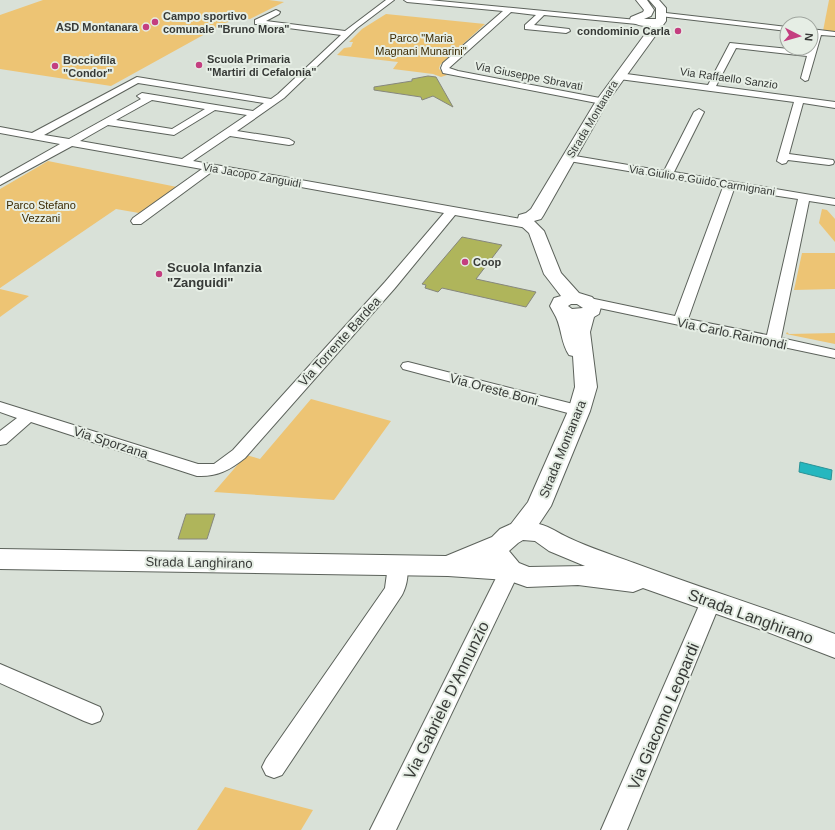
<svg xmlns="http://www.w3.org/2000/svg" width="835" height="830" viewBox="0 0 835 830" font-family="Helvetica,sans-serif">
<rect width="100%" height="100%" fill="#d9e1d8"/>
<g fill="#edc474">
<path d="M43 0H269L284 2 250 19 242 18 225 23 111 86 0 69V15Z"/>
<path d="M829 0H835V32L823 31Z"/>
<path d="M386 14 485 24 440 65 439 69 447 75 441 77 433 74 393 69 398 62 337 55 344 48 351 47 353 42H349L362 29Z"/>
<path d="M48 161 177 187 139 213 116 209 0 288V189Z"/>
<path d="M822 209 827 210 835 219V242L819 223Z"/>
<path d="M802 253H835V289L794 290Z"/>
<path d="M0 289 29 296 0 317Z"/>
<path d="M787 332 789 334 835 333V344L786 334Z"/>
<path d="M311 399 391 421 334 500 214 492 246 455 260 459Z"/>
<path d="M225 787 313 810 301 830H197Z"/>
</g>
<path fill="#25b7bf" stroke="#2a9296" d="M800 462 832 470 831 480 799 472Z"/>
<g fill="#afb55b" stroke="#86877d">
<path d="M428 76 436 77 453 107 433 96 422 100 421 97 374 90V87L412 81V79Z"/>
<path d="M462 237 502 245 476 279 536 292 526 307 442 288 438 292 425 288 426 285 422 284Z"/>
<path d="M186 514H215L207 539H178Z"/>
</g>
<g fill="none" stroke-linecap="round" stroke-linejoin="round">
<defs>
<g id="street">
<path d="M386 0H394L357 28 284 98 237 131 289 139 294 142 293 144 289 145 230 136 193 161 527 220 531 221 533 224 531 227 527 228 455 215 395 288 245 458C230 470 217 477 197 476L31 422 6 444 0 445V431L17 418 0 412V402L198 464H214L233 450 385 282 444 213 213 171 141 224H133L131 221 133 218 202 169 72 146 0 185V178L60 144 0 133V127L32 133 137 77 271 99 278 94 341 35 258 24H255V20L276 10 280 12 279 14 266 21 345 31ZM138 83 264 103 253 111 142 93 137 96 141 99 69 139 44 135ZM152 100 205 109 172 129 116 120ZM215 110 247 115 182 159 80 141 108 125 174 135Z"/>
<path d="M404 0H429L637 20 641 22 637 24 544 15 534 25 569 29 570 31 566 33 525 29V25L536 15 511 12 449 68 458 71 605 99 607 101 605 103 602 104 443 73 441 68 443 63 503 11 407 2Z"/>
<path d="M657 12 787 27V31L660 16H657Z"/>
<path d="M811 29 835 32V36L821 35 808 80 805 81 801 78 807 56 736 48 716 86 835 102V108L803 103 789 154 833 160 834 162 833 164 829 165 788 160 786 163 782 164 777 161 794 102 619 79 615 76 619 73 708 85 730 43 809 51V48H811L814 34 811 33Z"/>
<path d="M699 109 704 112 674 172 835 199V205L809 201 781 338 835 350V358L585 305 580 304 578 301 580 298 585 297 675 316 723 187 569 161 564 158 569 155 664 171 694 112ZM734 189 798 199 767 335 688 319Z"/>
<path d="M408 362 585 407 587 411 585 415 579 416 403 369 401 366 403 363Z"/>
<path d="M398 559 405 561C410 570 407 586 402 595L282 775 274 778 266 775 262 767 266 759 385 588 388 566 391 561Z"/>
<path d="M510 563 517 565 520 570 396 830H370L500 570 503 565Z"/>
<path d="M711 593 718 595 721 601 627 830H601L701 601 704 595Z"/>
<path d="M0 664 100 707 103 714 100 721 92 724 84 721 0 683Z"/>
</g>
<path id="secondary" d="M636 0H647L654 10 651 16 644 19H656V8L649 0H659L666 8V21L608 101 543 216 541 219 534 221 544 231 561 273 579 293 592 297 601 307 599 314 594 317 590 332 597 387 590 411 551 506 539 524C551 527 558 533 569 538 590 548 613 555 634 563 701 588 769 609 835 634V658L762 630 643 588 633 592 578 585 527 587 507 580 448 576 0 569V549L446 556 492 537 500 529 511 524 528 502 568 411 575 387 573 356 569 355C561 343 562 330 556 317 554 313 552 310 550 306L554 298 561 296 544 274 529 233 517 222 519 215 526 213 531 209 596 101 651 26C644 26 634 26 630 19L631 17 643 12 644 10ZM571 304H577L583 308 572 309 568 306ZM523 540 535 541 549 551 585 566 529 567 519 563 509 551 518 543Z"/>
</defs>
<use href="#street" stroke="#5c625b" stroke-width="2"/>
<use href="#secondary" stroke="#5c625b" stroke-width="2"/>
<use href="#street" fill="#fff" fill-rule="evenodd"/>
<use href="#secondary" fill="#fff" fill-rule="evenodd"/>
</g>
<g fill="#c43e80" stroke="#e6eee5" stroke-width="1.5">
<circle cx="155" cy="22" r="4"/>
<circle cx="146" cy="27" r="4"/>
<circle cx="678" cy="31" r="4"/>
<circle cx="199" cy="65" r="4"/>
<circle cx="55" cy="66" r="4"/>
<circle cx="465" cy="262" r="4"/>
<circle cx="159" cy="274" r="4"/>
</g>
<g text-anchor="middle" stroke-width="4" stroke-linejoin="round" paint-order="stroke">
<g font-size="11" font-weight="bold" fill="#373a37" stroke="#e6eee5" text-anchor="start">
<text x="163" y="20">Campo sportivo<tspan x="163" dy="13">comunale "Bruno Mora"</tspan></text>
<text x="138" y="31" text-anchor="end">ASD Montanara</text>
<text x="670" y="35" text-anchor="end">condominio Carla</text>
<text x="207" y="63">Scuola Primaria<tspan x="207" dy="13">"Martiri di Cefalonia"</tspan></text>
<text x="63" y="64">Bocciofila<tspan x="63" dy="13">"Condor"</tspan></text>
<text x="473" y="266">Coop</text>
</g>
<g font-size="11" fill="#3c2b04" stroke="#e6eee5">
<text x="421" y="42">Parco "Maria<tspan x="421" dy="13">Magnani Munarini"</tspan></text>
<text x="41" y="209">Parco Stefano<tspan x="41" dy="13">Vezzani</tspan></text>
</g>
<g font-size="11" fill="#373a37" stroke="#e6eee5">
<text transform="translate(529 76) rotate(11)" y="4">Via Giuseppe Sbravati</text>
<text transform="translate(729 78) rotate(8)" y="4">Via Raffaello Sanzio</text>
<text transform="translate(592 119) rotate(-59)" y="4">Strada Montanara</text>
<text transform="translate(252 175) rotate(10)" y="4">Via Jacopo Zanguidi</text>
<text transform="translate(702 180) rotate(9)" y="4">Via Giulio e Guido Carmignani</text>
</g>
<g font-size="13" font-weight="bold" fill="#373a37" stroke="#e6eee5" text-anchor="start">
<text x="167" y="272">Scuola Infanzia<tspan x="167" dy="15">"Zanguidi"</tspan></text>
</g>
<g font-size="13" fill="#373a37" stroke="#e6eee5">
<text transform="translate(732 333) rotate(12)" y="5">Via Carlo Raimondi</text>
<text transform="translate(339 341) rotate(-48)" y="5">Via Torrente Bardea</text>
<text transform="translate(494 389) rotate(15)" y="5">Via Oreste Boni</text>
<text transform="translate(111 442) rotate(18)" y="5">Via Sporzana</text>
<text transform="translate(562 449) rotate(-68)" y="5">Strada Montanara</text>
<text transform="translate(199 562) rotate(1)" y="5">Strada Langhirano</text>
</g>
<g font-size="16" fill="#373a37" stroke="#e6eee5">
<text transform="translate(751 616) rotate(20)" y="6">Strada Langhirano</text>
<text transform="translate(446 700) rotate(-64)" y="6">Via Gabriele D'Annunzio</text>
<text transform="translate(663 716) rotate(-67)" y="6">Via Giacomo Leopardi</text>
</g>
</g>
<g transform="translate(799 36) rotate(96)"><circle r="19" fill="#e6eee5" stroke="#a0a69f"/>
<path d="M0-3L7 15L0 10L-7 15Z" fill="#c43e80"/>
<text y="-6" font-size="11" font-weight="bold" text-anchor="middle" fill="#373a37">N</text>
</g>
</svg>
